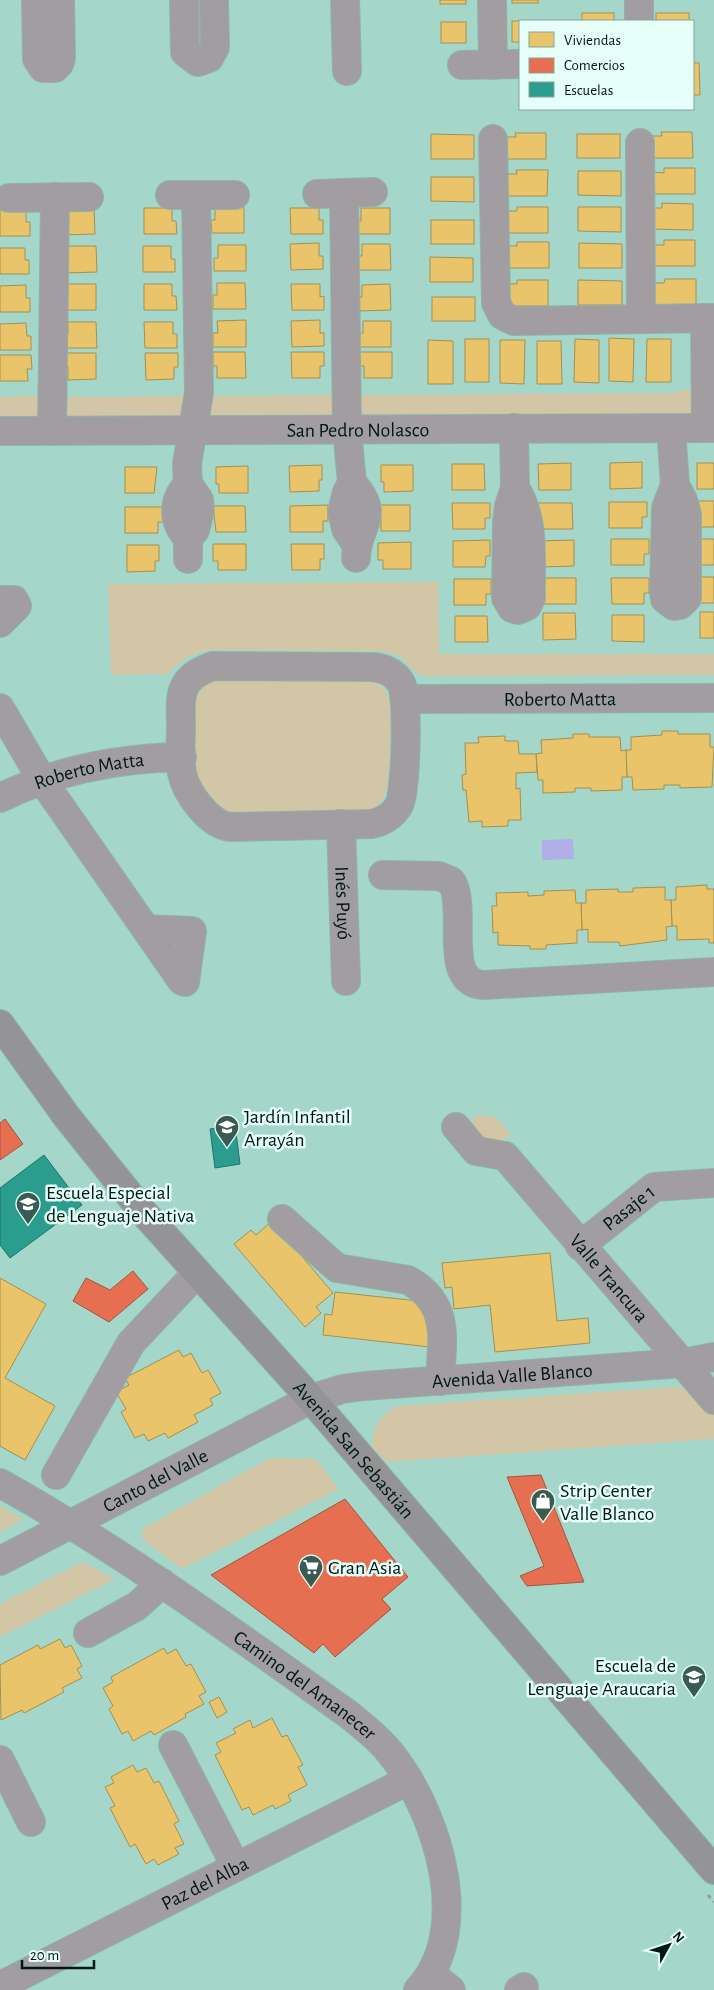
<svg xmlns="http://www.w3.org/2000/svg" width="714" height="1990" viewBox="0 0 714 1990" font-family="'Alegreya Sans',sans-serif">
<rect width="100%" height="100%" fill="#a4d7ca"/>
<g fill="#d3c6a6">
<path d="M714 389V417L0 420V397C23 397 42 393 64 394L67 397 179 396 183 392 209 393 213 396 331 395 333 393 359 395 676 393 680 390Z"/>
<path d="M438 582 439 654H714V675L425 676 418 674 400 656 381 651 211 650C192 652 181 660 168 674L111 675 108 584Z"/>
<path d="M215 679 373 680C381 685 388 692 389 701 392 714 390 783 385 794 382 803 375 809 366 812L237 816 219 809 200 782 196 769 195 703 202 688Z"/>
<path d="M476 1115 496 1117 511 1134 497 1144 482 1142 469 1129Z"/>
<path d="M676 1387 694 1392 714 1415V1439L386 1462 372 1446C373 1426 380 1415 398 1406Z"/>
<path d="M270 1458 315 1459 339 1489 182 1569 143 1540 142 1529Z"/>
<path d="M0 1506 23 1519 0 1532Z"/>
<path d="M82 1562 115 1579 0 1637V1604Z"/>
</g>
<path fill="#b1aeea" d="M573 839 574 859 542 860V840Z"/>
<g fill="#e9c46a" stroke="#a39050">
<rect x="440" y="0" width="26" height="4"/>
<rect x="512" y="0" width="26" height="3"/>
<rect x="582" y="13" width="32" height="8"/>
<rect x="656" y="13" width="33" height="8"/>
<rect x="512" y="21" width="8" height="21"/>
<rect x="441" y="22" width="25" height="21"/>
<path d="M693 63H699L700 95H693Z"/>
<path d="M661 132H692L693 158H650V136H662Z"/>
<path d="M515 133H546V159H503L504 137H516Z"/>
<path d="M431 134 474 135V159H431Z"/>
<rect x="577" y="134" width="43" height="24"/>
<path d="M664 168H695V194H652V172L664 173Z"/>
<path d="M516 170H548L547 196H505V174H517Z"/>
<path d="M578 171H621V196L578 195Z"/>
<path d="M431 177H474V202L431 201Z"/>
<path d="M662 203 693 204V230L650 229V208H662Z"/>
<path d="M215 207H244V233H212L211 220H215Z"/>
<path d="M517 207H548V233H505V211H517Z"/>
<path d="M578 207H621V232L578 231Z"/>
<path d="M66 208H94L95 234 62 235Z"/>
<path d="M144 208H172V221H176L177 234H144Z"/>
<path d="M290 208H319V220H323V234H291Z"/>
<path d="M361 208H390V234H357V221H361Z"/>
<path d="M0 210H26V222H30V236H0Z"/>
<rect x="431" y="220" width="43" height="24"/>
<path d="M664 240H695V266H652V245H664Z"/>
<path d="M517 242H549V268H505L506 246H517Z"/>
<path d="M319 243V256H323V269L291 270 290 244Z"/>
<path d="M579 243 622 244V268H579Z"/>
<path d="M362 244H390L391 270H358V256H362Z"/>
<path d="M218 245H246V271H214V258H218Z"/>
<path d="M68 246H96L97 272 64 273V259H68Z"/>
<path d="M143 246H171V259H175V272H143Z"/>
<path d="M0 248H25V260H29V274H0Z"/>
<path d="M430 257 473 258V282H430Z"/>
<path d="M665 279H696V305H652V283H664Z"/>
<path d="M517 280H548V306H505V284H517Z"/>
<path d="M578 280 622 281V305H578Z"/>
<path d="M217 283H245L246 309H213V295H217Z"/>
<path d="M68 284H96V310H64V297H68Z"/>
<path d="M144 284H172V296H176L177 310H144Z"/>
<path d="M291 284H320V297L324 296V310H292Z"/>
<path d="M390 284 391 310 358 311V297H362V285Z"/>
<path d="M26 285V298H30V312H0V286Z"/>
<rect x="432" y="297" width="43" height="24"/>
<path d="M246 320V347H213V333H218L217 321Z"/>
<path d="M320 320V333H324V346L292 347 291 321Z"/>
<path d="M363 321H391V347H359V334L363 333Z"/>
<path d="M68 322H96L97 348H64V335L68 334Z"/>
<path d="M144 322H173V334H177V348H145Z"/>
<path d="M26 323 27 336H31V350H0V324Z"/>
<path d="M609 338 634 339 633 382 609 381Z"/>
<rect x="465" y="339" width="24" height="43"/>
<path d="M575 339 599 340V383L574 382Z"/>
<path d="M647 339H671V382H646Z"/>
<path d="M428 340 453 341V384H428Z"/>
<path d="M500 340H525L524 384 500 383Z"/>
<path d="M537 341H561L562 384H537Z"/>
<path d="M213 352H245L246 378H217V366H213Z"/>
<path d="M291 352H324V366H320V378H292Z"/>
<path d="M360 352H392V378H364V366H360Z"/>
<path d="M64 353H96V379L68 380V367H64Z"/>
<path d="M145 353H178V367H174V379L146 380Z"/>
<path d="M0 355H31L32 369H27L28 381H0Z"/>
<path d="M642 462V488L610 489V463Z"/>
<path d="M571 463V490H539L538 464Z"/>
<rect x="697" y="463" width="17" height="26"/>
<path d="M452 464H484L485 490H452Z"/>
<path d="M322 465V480H319V491L290 492 289 466Z"/>
<path d="M381 465H413V491L384 492V482H381Z"/>
<path d="M248 466V493H219V484H216V467Z"/>
<path d="M125 467H157L154 493H125Z"/>
<path d="M693 501H714V527H699Z"/>
<path d="M609 502H647V517H642V528H609Z"/>
<path d="M452 503H490V518H485V529H453Z"/>
<path d="M535 503H572L573 529H540Z"/>
<path d="M328 505V521H323V532H290V506Z"/>
<path d="M378 505H410V531H381V519H378Z"/>
<path d="M213 506H245L246 532H216Z"/>
<path d="M125 507H163V522H158V533H125Z"/>
<path d="M611 539H649V554H644V565H611Z"/>
<path d="M693 539H714V565H698Z"/>
<path d="M490 540V556H486L485 567H453V541Z"/>
<path d="M574 540V566L542 567 536 541Z"/>
<path d="M411 542V569H383V560H378V543Z"/>
<path d="M213 544H246V570H218V561H213Z"/>
<path d="M291 544H324V559H320V570H292Z"/>
<path d="M127 545H159V561H155V571L127 572Z"/>
<path d="M695 577H714V603H700V592Z"/>
<path d="M538 578H576V604H543V594Z"/>
<path d="M611 578H649V593H644V604H612Z"/>
<path d="M454 579H491V594H486V605H454Z"/>
<rect x="700" y="612" width="14" height="26"/>
<path d="M543 613H575L576 639 543 640Z"/>
<path d="M612 615H644V642L612 641Z"/>
<path d="M455 616H487L488 642H455Z"/>
<path d="M662 731H678V734H710V747H714L712 787 680 788V785H664V789L633 790 632 777H627L626 750H631V737L662 735Z"/>
<path d="M573 734H589V737H620L621 751 626 750 627 777H622V790L591 791V788H575V792L543 793V780H538L536 754 542 753 541 740 573 738Z"/>
<path d="M505 736V741H518L519 754H536L537 772 516 773V789L520 788 521 820H508V826L482 827V821L469 822 466 790H463L462 775 466 774 465 743H479L478 737Z"/>
<path d="M707 885V889H714V943H709V939L677 940V926H672L671 900H676V887Z"/>
<path d="M665 887V900H671L672 926 666 927 667 940 620 946 619 942H588V929L582 930 581 903H586V890L618 889V892H633V888Z"/>
<path d="M575 890 576 903H581L582 930H577V943L546 945V949H530V946L498 945V932L493 933 492 906H497L496 893 528 892V896L544 895V891Z"/>
<path d="M272 1221 333 1293 316 1307 321 1313 305 1327 234 1244 251 1230 256 1235Z"/>
<path d="M550 1253 557 1321 588 1318 590 1343 495 1352 490 1305 454 1309 452 1287 445 1288 442 1263Z"/>
<path d="M0 1278 46 1304 5 1378 55 1406 25 1460 0 1446Z"/>
<path d="M335 1292 428 1302 426 1324 433 1325 430 1347 323 1335 325 1314 332 1315Z"/>
<path d="M179 1350 183 1357 191 1353 202 1373 208 1370 221 1393 210 1399 213 1405 194 1415 198 1422 168 1438 165 1433 148 1441 144 1434 135 1438 121 1412 126 1409 116 1392 129 1385 125 1378Z"/>
<path d="M60 1639 65 1648 71 1645 82 1666 77 1669 82 1678 62 1688 64 1692 24 1713 22 1710 1 1720 0 1665 38 1645 40 1649Z"/>
<path d="M164 1648 167 1654 176 1649 186 1666 191 1664 206 1692 199 1696 204 1704 185 1714 186 1717 154 1735 151 1731 133 1741 128 1731 122 1734 109 1709 113 1706 103 1688 113 1682 111 1677Z"/>
<path d="M219 1697 227 1712 217 1718 209 1702Z"/>
<path d="M272 1718 282 1737 287 1735 303 1765 298 1767 307 1785 288 1795 291 1801 275 1809 273 1805 253 1815 249 1807 242 1810 215 1755 221 1752 216 1743 236 1733 233 1729 250 1720 253 1728Z"/>
<path d="M133 1765 137 1772 146 1768 154 1783 159 1781 179 1821 174 1824 184 1844 175 1848 179 1854 158 1865 154 1859 146 1864 135 1844 130 1847 110 1808 115 1806 105 1787 114 1783 111 1777Z"/>
</g>
<g fill="#e76f51" stroke="#a2553e">
<path d="M5 1119 23 1144 0 1160V1123Z"/>
<path d="M133 1271 148 1289 109 1322 73 1301 86 1278 110 1290Z"/>
<path d="M541 1475 584 1582 527 1586 520 1576 544 1566 507 1477Z"/>
<path d="M345 1499 408 1577 382 1599 391 1609 335 1657 323 1644 314 1653 211 1575Z"/>
</g>
<g fill="#2a9d8f" stroke="#1d756a">
<path d="M235 1125 240 1164 215 1168 210 1129Z"/>
<path d="M44 1155 82 1205 10 1258 0 1245V1188Z"/>
</g>
<g fill="none" stroke-linecap="round" stroke-linejoin="round">
<defs>
<g id="minor">
<path d="M36 0 37 59 43 68H55L59 64 61 58 60 0"/>
<path d="M184 0 185 52 198 62 209 58 215 47 214 0"/>
<path d="M345 0 347 71"/>
<path d="M492 0 493 65"/>
<path d="M639 0V21"/>
<path d="M462 65 520 64"/>
<path d="M493 139 496 303 502 315 514 321 714 318"/>
<path d="M640 143 641 319"/>
<path d="M344 193 347 429 352 483 347 492 342 512 346 529 356 544"/>
<path d="M317 194 373 192"/>
<path d="M170 195H235"/>
<path d="M9 198 89 197"/>
<path d="M705 318 706 428"/>
<path d="M514 428 515 488 509 506 507 522 506 598 512 608 518 610 527 606 531 598C530 561 536 520 515 488"/>
<path d="M671 428 675 485 683 500 687 514V598L680 605 674 606 665 599 664 593 666 508 675 485"/>
<path id="s1" d="M0 431 714 428"/>
<path d="M52 431 55 197"/>
<path d="M352 483C383 516 356 526 356 558"/>
<path d="M188 538 195 530 200 510 199 500 188 484 187 464 199 393 196 195"/>
<path d="M188 559V538C172 521 172 501 188 484"/>
<path d="M0 600H14L17 606 0 623"/>
<path d="M213 666 372 667C384 668 395 673 401 683 409 695 406 792 399 805 393 816 382 822 371 824L231 827C209 825 186 793 182 773 179 758 181 741 181 727 181 714 179 700 184 688 189 676 201 670 213 666Z"/>
<path id="s2" d="M406 699 714 698"/>
<path d="M0 708 42 780 182 981 185 982 192 931 146 929"/>
<path id="s3" d="M0 798C57 770 119 758 182 757"/>
<path id="s4" d="M341 824 346 981"/>
<path d="M383 875 439 876 451 881C469 906 440 984 484 985L714 972"/>
<path id="s5" d="M456 1127 476 1151 505 1156 714 1400"/>
<path d="M282 1219 337 1268 408 1280C451 1304 442 1339 440 1381"/>
<path id="s6" d="M580 1246 654 1187 714 1183"/>
<path d="M56 1475 131 1343 196 1274"/>
<path id="s7" d="M0 1483C122 1551 234 1633 348 1714 365 1728 382 1741 395 1759 438 1817 474 1930 418 1990"/>
<path id="s8" d="M0 1561 311 1399 342 1389 364 1386 683 1363 714 1357"/>
<path d="M88 1633 137 1606 162 1583"/>
<path d="M173 1745 236 1867"/>
<path d="M0 1760 31 1822"/>
<path d="M431 1974 451 1990"/>
<path id="s9" d="M0 1986 409 1780"/>
<path d="M519 1990 524 1987"/>
</g>
<g id="major">
<path id="s10" d="M0 1024 67 1117 144 1213 311 1399 714 1870"/>
</g>
</defs>
<use href="#minor" stroke="#8eb4ab" stroke-width="30"/>
<use href="#major" stroke="#8eb4ab" stroke-width="30"/>
<path stroke="#949c9a" stroke-width="3" stroke-dasharray="4 4" stroke-linecap="butt" d="M708 1895 714 1902"/>
<use href="#minor" stroke="#a29da0" stroke-width="28"/>
<use href="#major" stroke="#949496" stroke-width="28"/>
</g>
<defs>
<symbol id="school-pin" viewBox="-11 -11 22 30"><path d="M0 17L-7.5 6A9.5 9.5 0 1 1 7.5 6Z" fill="#395b52" stroke="#e5fff8"/><path d="M0-5L7-2L0 1L-7-2ZM-4 1L0 2.5L4 1V4Q0 6-4 4Z" fill="#fff"/></symbol>
<symbol id="shop-pin" viewBox="-11 -11 22 30"><path d="M0 17L-7.5 6A9.5 9.5 0 1 1 7.5 6Z" fill="#395b52" stroke="#e5fff8"/><path d="M-5-2.5h2.3a2.7 3.5 0 0 1 5.4 0H5L5.5 6h-11ZM-1.5-2.5h3a1.5 2.3 0 0 0-3 0Z" fill="#fff"/></symbol>
<symbol id="supermarket-pin" viewBox="-11 -11 22 30"><path d="M0 17L-7.5 6A9.5 9.5 0 1 1 7.5 6Z" fill="#395b52" stroke="#e5fff8"/><path d="M-6-5.5h2.5l.6 2H6L4.5 2H-2.5L-4.4-4H-6ZM-1.5 3.2a1.3 1.3 0 1 0 .1 0ZM3 3.2a1.3 1.3 0 1 0 .1 0Z" fill="#fff"/></symbol>
</defs>
<g fill-rule="evenodd">
<use href="#school-pin" x="213" y="1113" width="28" height="38"/>
<use href="#school-pin" x="14" y="1190" width="28" height="38"/>
<use href="#shop-pin" x="529" y="1487" width="28" height="38"/>
<use href="#supermarket-pin" x="297" y="1553" width="28" height="38"/>
<use href="#school-pin" x="680" y="1663" width="28" height="38"/>
</g>
<g text-anchor="middle" stroke-width="5" stroke-linejoin="round" paint-order="stroke">
<g font-size="20" fill="#001812" stroke="#e5fff8">
<text dy="7" stroke="none"><textPath href="#s1" startOffset="358">San Pedro Nolasco</textPath></text>
<text dy="7" stroke="none"><textPath href="#s2" startOffset="154">Roberto Matta</textPath></text>
<text dy="7" stroke="none"><textPath href="#s3" startOffset="94">Roberto Matta</textPath></text>
<text dy="7" stroke="none"><textPath href="#s4" startOffset="79">Inés Puyó</textPath></text>
<text dy="7" stroke="none"><textPath href="#s6" startOffset="62">Pasaje 1</textPath></text>
<text dy="7" stroke="none"><textPath href="#s5" startOffset="221">Valle Trancura</textPath></text>
<text dy="7" stroke="none"><textPath href="#s8" startOffset="554">Avenida Valle Blanco</textPath></text>
<text dy="7" stroke="none"><textPath href="#s10" startOffset="554">Avenida San Sebastián</textPath></text>
<text dy="7" stroke="none"><textPath href="#s8" startOffset="175">Canto del Valle</textPath></text>
<text dy="7" stroke="none"><textPath href="#s7" startOffset="366">Camino del Amanecer</textPath></text>
<text dy="7" stroke="none"><textPath href="#s9" startOffset="229">Paz del Alba</textPath></text>
</g>
<g font-size="20" fill="#001812" stroke="#e5fff8" text-anchor="start">
<text x="244" y="1123">Jardín Infantil<tspan x="244" dy="23">Arrayán</tspan></text>
<text x="46" y="1199">Escuela Especial<tspan x="46" dy="23">de Lenguaje Nativa</tspan></text>
<text x="560" y="1497">Strip Center<tspan x="560" dy="23">Valle Blanco</tspan></text>
<text x="328" y="1574">Gran Asia</text>
<text x="676" y="1672" text-anchor="end">Escuela de<tspan x="676" dy="23">Lenguaje Araucaria</tspan></text>
</g>
</g>
<rect x="519" y="20" width="175" height="90" fill="#e5fff8" stroke="#89a39c"/>
<rect x="529" y="32" width="25" height="15" fill="#e9c46a" stroke="#89a39c"/>
<text x="564" y="45" font-size="15" fill="#001812">Viviendas</text>
<rect x="529" y="58" width="25" height="15" fill="#e76f51" stroke="#89a39c"/>
<text x="564" y="70" font-size="15" fill="#001812">Comercios</text>
<rect x="529" y="82" width="25" height="15" fill="#2a9d8f" stroke="#89a39c"/>
<text x="564" y="95" font-size="15" fill="#001812">Escuelas</text>
<g transform="translate(669 1945) rotate(50)" stroke="#e5fff8" stroke-width="4" paint-order="stroke">
<path d="M0-4L9 19L0 12L-9 19Z" fill="#001812"/>
<text y="-8" font-size="14" font-weight="bold" text-anchor="middle" fill="#001812">N</text>
</g>
<path d="M22 1960v8h72v-8" fill="none" stroke="#001812" stroke-width="2.5"/>
<text x="30" y="1960" font-size="15" fill="#001812" stroke="#e5fff8" stroke-width="4" paint-order="stroke">20 m</text>
</svg>
